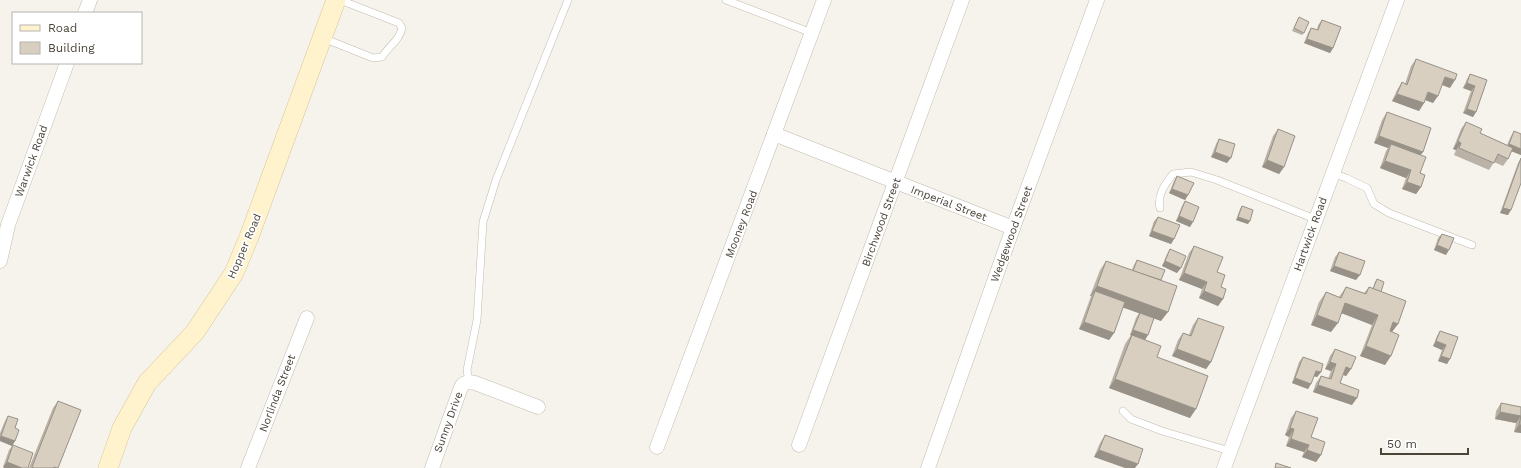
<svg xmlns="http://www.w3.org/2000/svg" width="1521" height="468" viewBox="0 0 1521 468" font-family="'Work Sans',sans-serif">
<rect width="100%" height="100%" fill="#f6f3ec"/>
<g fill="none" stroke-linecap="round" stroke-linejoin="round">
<defs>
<g id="lane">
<path d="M726 0 812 33"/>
<path d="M323 38 373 58 382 57C388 47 400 40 402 28L399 23 340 0"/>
<path d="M1332 173 1346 178 1367 188 1374 204 1389 213 1472 245"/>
<path d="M1160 208C1157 195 1165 184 1173 174L1191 172 1217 180 1315 219"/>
<path d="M469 382 467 370 477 320 483 222 496 180 568 0"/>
<path d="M1123 411 1131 419 1162 431 1230 451"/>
</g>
<g id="street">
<path d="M85 13 90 0"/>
<path d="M774 134 1013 228"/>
<path d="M0 261 8 225 67 63"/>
<path d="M799 445 962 0"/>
<path d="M657 447 824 0"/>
<path d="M248 468 307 318"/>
<path d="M432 468 460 390C462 383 467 381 475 383L538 407"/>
<path d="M928 468 1013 228 1097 0"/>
<path d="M1224 468 1397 0"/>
</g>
<path id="secondary" d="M108 468 122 428 147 383 195 332 234 273 249 237 336 0"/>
</defs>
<use href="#lane" stroke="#c2bbae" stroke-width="8"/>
<use href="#street" stroke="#c2bbae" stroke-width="15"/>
<use href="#secondary" stroke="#d6c79b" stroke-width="20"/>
<use href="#lane" stroke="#fff" stroke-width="7"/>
<use href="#street" stroke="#fff" stroke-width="14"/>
<use href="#secondary" stroke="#fff3cd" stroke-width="19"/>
</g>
<g fill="#bab2a6">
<path d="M1299 17 1304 33 1302 35 1292 31Z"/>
<path d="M1322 20 1333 48 1330 53 1304 43 1308 33 1311 28 1317 30 1318 25Z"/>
<path d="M1416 59 1450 88 1442 85 1433 103 1425 100 1424 103 1419 111 1392 101 1397 90 1402 82 1405 84 1411 66Z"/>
<path d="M1470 74 1487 80 1476 112 1473 117 1463 113 1471 91 1463 88 1467 79Z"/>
<path d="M1387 112 1421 155V187L1416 194 1402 189 1406 178 1380 168 1386 151 1388 148 1374 143 1382 120Z"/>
<path d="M1466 122 1480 133 1507 145 1511 136 1514 131 1521 134V155L1511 151 1508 159 1503 166 1494 162 1489 170 1454 155 1456 150 1453 149 1461 129Z"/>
<path d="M1278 129 1284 167 1279 174 1262 167 1273 136Z"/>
<path d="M1219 139 1227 163 1211 157 1216 144Z"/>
<path d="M1521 158 1508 215 1500 213 1518 163Z"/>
<path d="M1177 176 1188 195 1185 200 1169 193 1174 181Z"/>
<path d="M1185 201 1190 227 1176 221 1182 206Z"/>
<path d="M1242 206 1248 224 1236 220 1240 209Z"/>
<path d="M1158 217 1174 239 1171 244 1149 236 1154 221Z"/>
<path d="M1442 234 1446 255 1434 250 1438 238Z"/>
<path d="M1194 246 1217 272 1221 287 1223 299 1218 306 1199 298 1202 289 1179 280 1189 253Z"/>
<path d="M1170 249 1177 273 1162 266 1167 254Z"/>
<path d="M1339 252 1356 280 1330 271 1335 257Z"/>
<path d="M1137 260 1161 281V321L1154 318 1145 340 1157 357 1190 418 1109 388 1125 344 1131 335H1130L1136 318 1139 313 1123 307 1114 333 1109 340 1079 329 1090 299 1091 296H1090L1100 270 1106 261 1132 270 1134 265Z"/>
<path d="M1377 279 1381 292 1398 324 1392 332 1385 365 1360 356 1372 325 1341 313 1331 332 1311 325 1319 302 1326 292 1339 297 1346 287 1364 293 1369 287 1373 288 1375 282Z"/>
<path d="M1198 318 1211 362 1206 369 1172 356 1178 340 1183 333 1189 335 1193 325Z"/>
<path d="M1440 331 1458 337 1447 364 1438 361 1442 350 1433 346 1437 336Z"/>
<path d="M1335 349 1351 369 1346 376 1343 375 1340 383 1352 405 1313 392 1316 383 1321 376 1328 379 1331 371 1325 369 1330 356Z"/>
<path d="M1303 357 1321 372 1317 377 1314 376 1308 389 1292 383 1299 362Z"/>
<path d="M58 401V468H29L53 408Z"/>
<path d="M1501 403 1521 407V433L1514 432 1516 423 1495 419 1496 411Z"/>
<path d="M1296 411 1321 455 1316 462 1302 457 1304 452 1286 446 1289 437 1285 435 1291 418Z"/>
<path d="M8 416 15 441 12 446 0 441V433L5 421Z"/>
<path d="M1105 435 1143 449 1094 457 1100 443Z"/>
<path d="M13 445 28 468H5L3 467 9 450Z"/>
</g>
<g fill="#979187">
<path d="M1307 39 1333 48 1330 53 1304 43Z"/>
<path d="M1445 77 1455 80 1450 88 1440 84Z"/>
<path d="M1467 83 1475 86 1471 91 1463 88Z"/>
<path d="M1428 92 1438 96 1433 103 1423 99Z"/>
<path d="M1397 94 1424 103 1419 111 1392 101Z"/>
<path d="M1467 109 1476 112 1473 117 1463 113Z"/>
<path d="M1379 136 1423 152 1418 159 1391 144 1388 148 1374 143Z"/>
<path d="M1458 141 1461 143 1456 150 1453 149Z"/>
<path d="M1509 144 1521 149V155L1506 149Z"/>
<path d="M1215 152 1231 158 1227 163 1211 157Z"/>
<path d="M1267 160 1284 167 1279 174 1262 167Z"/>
<path d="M1385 161 1411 170 1406 178 1380 168Z"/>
<path d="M1407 182 1421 187 1416 194 1402 189Z"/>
<path d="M1172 189 1188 195 1185 200 1169 193Z"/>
<path d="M1503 208 1511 210 1508 215 1500 213Z"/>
<path d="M1179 216 1193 222 1190 227 1176 221Z"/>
<path d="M1238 217 1250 221 1248 224 1236 220Z"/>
<path d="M1152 231 1174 239 1171 244 1149 236Z"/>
<path d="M1437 245 1449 250 1446 255 1434 250Z"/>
<path d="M1165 261 1181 268 1177 273 1162 266Z"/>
<path d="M1334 266 1360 275 1356 280 1330 271Z"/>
<path d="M1184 273 1207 282 1202 289 1179 280Z"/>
<path d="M1097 286 1168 312 1161 321 1093 297 1095 291 1091 296H1090Z"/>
<path d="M1204 291 1223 299 1218 306 1199 298Z"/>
<path d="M1345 303 1378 315 1372 325 1339 312Z"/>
<path d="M1317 315 1338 323 1331 332 1311 325Z"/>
<path d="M1084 322 1114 333 1109 340 1079 329Z"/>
<path d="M1393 322 1398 324 1391 333 1387 331Z"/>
<path d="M1133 330 1148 335 1145 340 1130 335Z"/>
<path d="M1436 341 1446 345 1442 350 1433 346Z"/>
<path d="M1366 346 1391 356 1385 365 1360 356Z"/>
<path d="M1177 349 1211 362 1206 369 1172 356Z"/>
<path d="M1441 356 1450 359 1447 364 1438 361Z"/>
<path d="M1330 362 1336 364 1331 371 1325 369Z"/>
<path d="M1346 367 1351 369 1346 376 1341 374Z"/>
<path d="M1316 371 1321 372 1317 377 1313 376Z"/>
<path d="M1295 378 1311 384 1308 389 1292 383Z"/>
<path d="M1115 379 1196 409 1190 418 1109 388Z"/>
<path d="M1318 385 1357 398 1352 405 1313 392Z"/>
<path d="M1500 412 1521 416 1516 423 1495 419Z"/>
<path d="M1519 425H1521V433L1514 432Z"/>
<path d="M1290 428 1294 429 1289 437 1285 435Z"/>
<path d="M1 436 15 441 12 446 0 441V437Z"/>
<path d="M1291 439 1309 445 1304 452 1286 446Z"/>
<path d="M1099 450 1138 464 1135 468H1125L1094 457Z"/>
<path d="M1307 450 1321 455 1316 462 1302 457Z"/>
<path d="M7 462 22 468H5L3 467Z"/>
</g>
<g fill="#d8cfc1" stroke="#979187">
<path d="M1299 17 1309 22 1304 33 1294 28Z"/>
<path d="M1322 20 1341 27 1333 48 1307 39 1311 28 1318 30Z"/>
<path d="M1416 59 1457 74 1455 80 1445 77 1438 96 1428 92 1424 103 1397 94 1402 82 1407 85Z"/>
<path d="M1470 74 1487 80 1476 112 1467 109 1475 86 1467 83Z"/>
<path d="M1387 112 1431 128 1423 152 1379 136Z"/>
<path d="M1466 122 1482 129 1480 133 1513 148 1508 159 1498 154 1494 163 1459 148 1461 143 1458 141Z"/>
<path d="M1278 129 1295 136 1284 167 1267 160Z"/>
<path d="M1514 131 1521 134V149L1509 144Z"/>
<path d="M1219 139 1235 144 1231 158 1215 152Z"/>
<path d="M1391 144 1426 157 1420 173 1425 175 1421 187 1407 182 1411 170 1385 161Z"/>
<path d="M1521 158V183L1511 210 1503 208Z"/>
<path d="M1177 176 1194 183 1188 195 1172 189Z"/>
<path d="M1185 201 1199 207 1193 222 1179 216Z"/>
<path d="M1242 206 1253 210 1250 221 1238 217Z"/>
<path d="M1158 217 1180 225 1174 239 1152 231Z"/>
<path d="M1442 234 1454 238 1449 250 1437 245Z"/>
<path d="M1194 246 1223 257 1217 272 1225 275 1221 287 1226 289 1223 299 1204 291 1207 282 1184 273Z"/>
<path d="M1170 249 1186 256 1181 268 1165 261Z"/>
<path d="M1339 252 1365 261 1360 275 1334 266Z"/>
<path d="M1137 260 1165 270 1161 280 1133 271Z"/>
<path d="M1106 261 1177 286 1168 312 1097 286Z"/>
<path d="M1377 279 1384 282 1381 292 1373 289Z"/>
<path d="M1346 287 1366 294 1369 287 1406 301 1398 324 1393 322 1390 331 1399 335 1391 356 1366 346 1378 315 1345 303 1338 323 1317 315 1326 292 1341 298Z"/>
<path d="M1095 291 1125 302 1114 333 1084 322Z"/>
<path d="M1140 313 1154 318 1148 335 1133 330Z"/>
<path d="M1198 318 1224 327 1211 362 1177 349 1183 333 1191 336Z"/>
<path d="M1440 331 1458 337 1450 359 1441 356 1446 345 1436 341Z"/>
<path d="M1132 335 1161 346 1157 357 1208 376 1196 409 1115 379Z"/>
<path d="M1335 349 1356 357 1351 369 1346 367 1340 383 1359 390 1357 398 1318 385 1321 376 1331 379 1336 364 1330 362Z"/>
<path d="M1303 357 1323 364 1321 372 1316 371 1311 384 1295 378Z"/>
<path d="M58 401 81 410 58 468 54 467V468H34L32 467Z"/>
<path d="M1501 403 1521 407V425H1519L1521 416 1500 412Z"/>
<path d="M1296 411 1318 418 1311 437 1325 442 1321 455 1307 450 1309 445 1291 439 1294 429 1290 428Z"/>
<path d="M8 416 18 419 15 428 19 430 15 441 1 436Z"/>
<path d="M1105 435 1143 449 1138 464 1099 450Z"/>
<path d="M13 445 33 453 28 468H22L7 462Z"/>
<path d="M1276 463 1291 468H1275Z"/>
</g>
<g text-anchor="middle" stroke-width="3.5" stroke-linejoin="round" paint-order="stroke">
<g font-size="11" fill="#4b4439" stroke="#fff">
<text transform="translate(31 161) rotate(-70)" y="4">Warwick Road</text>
<text transform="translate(949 203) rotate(21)" y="4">Imperial Street</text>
<text transform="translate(881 222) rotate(-70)" y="4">Birchwood Street</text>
<text transform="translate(741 224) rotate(-69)" y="4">Mooney Road</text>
<text transform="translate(1011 234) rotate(-70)" y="4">Wedgewood Street</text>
<text transform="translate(1310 234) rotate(-70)" y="4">Hartwick Road</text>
<text transform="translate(244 246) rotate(-67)" y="4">Hopper Road</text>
<text transform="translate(277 393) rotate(-69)" y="4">Norlinda Street</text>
<text transform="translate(448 422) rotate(-70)" y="4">Sunny Drive</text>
</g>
</g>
<rect x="12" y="12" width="130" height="52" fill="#ffffff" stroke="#b7b4b0"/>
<rect x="20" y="25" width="20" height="6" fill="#fff3cd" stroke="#b7b4b0"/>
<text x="48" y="32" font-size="12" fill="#4b4439">Road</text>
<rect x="20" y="42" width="20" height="12" fill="#d8cfc1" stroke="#b7b4b0"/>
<text x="48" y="52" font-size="12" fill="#4b4439">Building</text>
<path d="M1381 448v6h87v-6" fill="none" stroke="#4b4439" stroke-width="2"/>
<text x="1387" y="448" font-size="12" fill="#4b4439" stroke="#ffffff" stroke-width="3" paint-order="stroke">50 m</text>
</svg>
